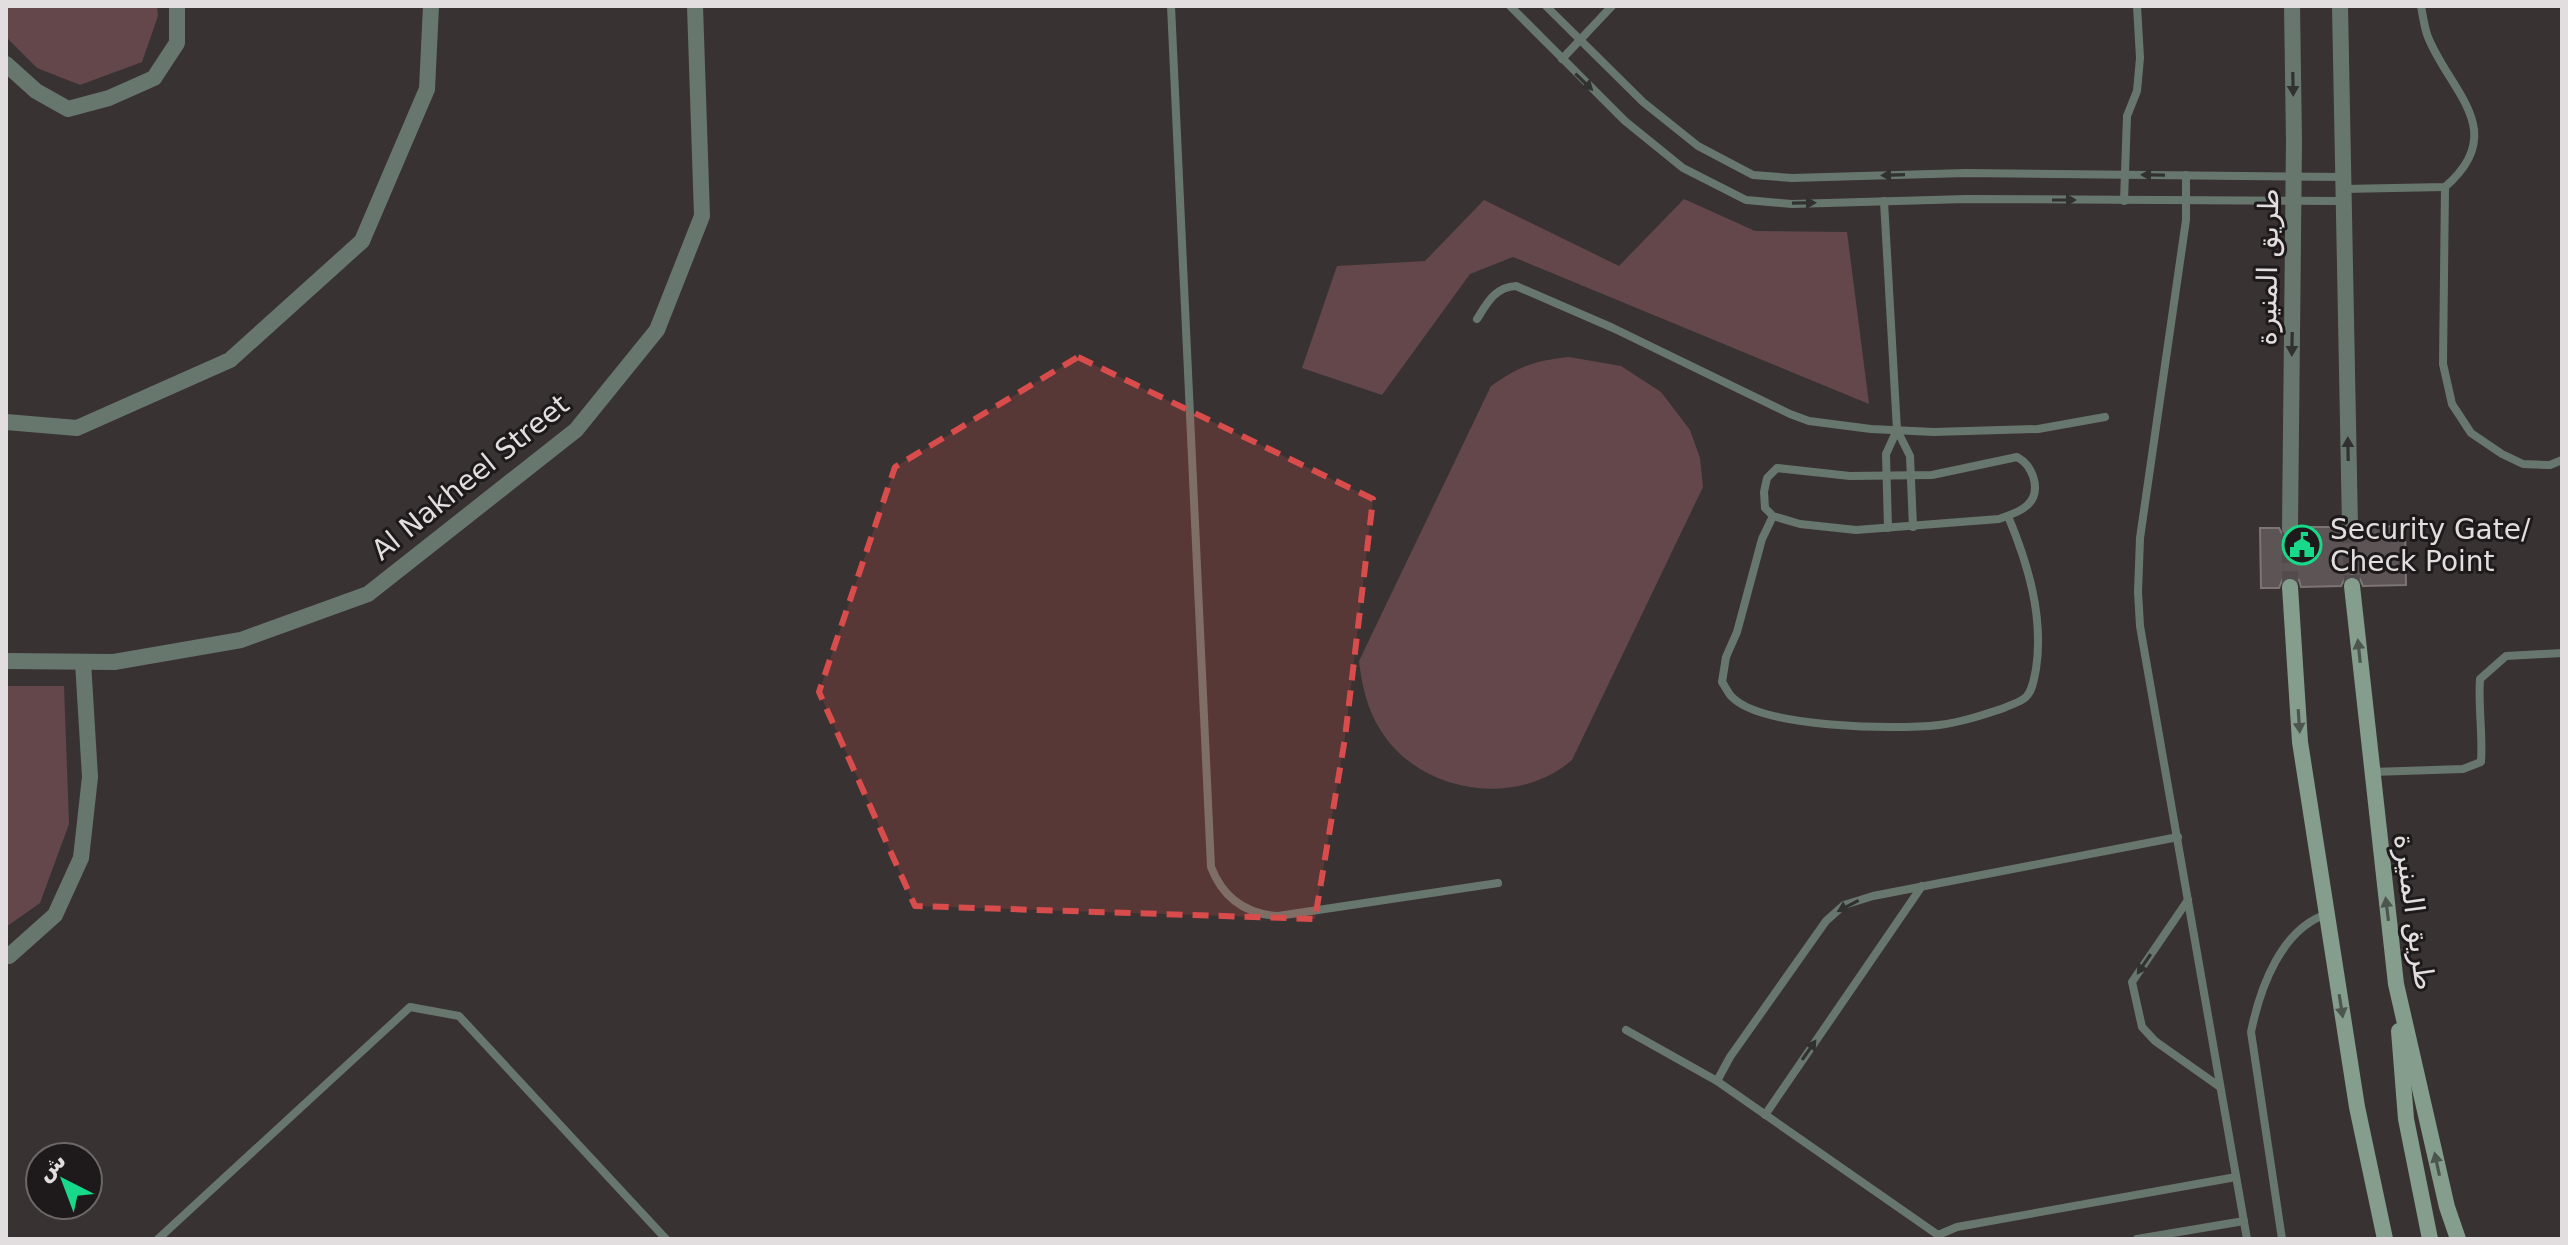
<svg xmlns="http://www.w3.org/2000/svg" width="2568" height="1245" viewBox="0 0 2568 1245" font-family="'DejaVu Sans',Vazirmatn,sans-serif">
<rect width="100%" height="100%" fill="#393232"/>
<g fill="#63474b">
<path d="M6 6H157L158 16 142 62 80 85 37 68 6 37Z"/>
<path d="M1684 199 1755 231 1847 232 1869 404 1513 257 1470 274 1382 395 1302 368 1337 266 1425 261 1484 200 1619 266Z"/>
<path d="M1569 357 1621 366 1661 392 1690 430 1700 458 1703 487 1572 760C1517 808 1421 794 1381 731 1367 709 1362 686 1359 661L1491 386C1520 366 1533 361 1569 357Z"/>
<path d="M6 686H64L69 824 40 903 6 927Z"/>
</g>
<path fill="#5d5455" stroke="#7d7475" stroke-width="2" d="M2405 526 2406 585 2363 586 2360 579 2352 575 2345 578 2341 586 2301 587 2299 580 2290 576 2283 578 2279 588H2261L2260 528H2279L2284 537 2291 539 2299 534 2301 527H2339L2341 533 2349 538 2356 536 2361 527Z"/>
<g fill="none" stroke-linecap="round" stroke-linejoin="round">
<g stroke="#524c4c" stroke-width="16" stroke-dasharray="16 8" stroke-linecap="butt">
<path d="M2350 527 2352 586"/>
<path d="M2290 587V528"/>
</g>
<g stroke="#68776d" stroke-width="8">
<path d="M1171 6 1211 867C1223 898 1245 914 1278 916L1498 883"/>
<path d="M1510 6 1625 121 1683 168 1746 200 1792 204 1966 199 2344 201"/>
<path d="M1546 6 1643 102 1698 146 1753 175 1792 178 1966 173 2343 177"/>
<path d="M1562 59 1612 6"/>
<path d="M2186 175V220L2140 538 2138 592 2140 626 2247 1239"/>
<path d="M2445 187 2443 364 2452 404 2471 433 2502 454 2523 464 2550 465 2562 460"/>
<path d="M2343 189 2445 187C2510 131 2450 92 2428 37 2424 27 2423 16 2421 6"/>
<path d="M1884 201 1897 430 1910 456 1913 527"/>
<path d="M2124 201 2127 116 2137 91 2140 58 2137 6"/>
<path d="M1477 319C1487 303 1495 287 1516 286L1613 328 1790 414 1809 421 1871 429 1934 432 2038 429 2105 417"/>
<path d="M2017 457C2026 462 2029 467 2033 476 2042 504 2020 512 1999 519L1856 530 1800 524 1773 516 1765 508 1764 492 1767 478 1777 468 1850 476 1932 475Z"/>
<path d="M1773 516 1762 539 1737 632 1726 657 1722 682C1725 686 1728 693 1732 697 1762 728 1897 730 1939 725 1962 722 1983 715 2004 708 2010 705 2021 702 2026 697 2033 690 2034 678 2036 669 2044 617 2028 564 2008 516"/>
<path d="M1888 528 1886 454 1897 430"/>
<path d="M2372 772 2463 769 2481 762C2483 734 2478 707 2480 679L2506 656 2562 653"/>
<path d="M2188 900 2132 982 2142 1027 2155 1041 2220 1087"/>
<path d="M1626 1030 1717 1081 1938 1235"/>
<path d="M1717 1081 1730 1057 1826 921 1844 905 1873 896 2178 837"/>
<path d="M1765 1115 1922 886"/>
<path d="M1938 1235 1957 1227 2236 1177"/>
<path d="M158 1239 410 1007 459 1016 666 1239"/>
<path d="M2137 1239 2244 1221"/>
<path d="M2282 1239 2251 1032C2260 988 2281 929 2327 914"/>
</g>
<g stroke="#68776d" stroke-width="16">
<path d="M6 64 36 91 68 109 109 98 154 78 177 43V6"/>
<path d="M6 422 77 428 230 360 362 241 427 89 431 6"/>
<path d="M6 661 114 662 241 640 368 594 576 430 657 330 702 216 695 6"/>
<path d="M6 956H9L55 915 81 858 90 777 83 662"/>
</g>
<g stroke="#68776d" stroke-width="16">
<path d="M2340 6 2350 527"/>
<path d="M2290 528 2294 141 2292 6"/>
</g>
<g stroke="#849d8d" stroke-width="16">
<path d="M2352 586 2396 984 2447 1207 2458 1239"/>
<path d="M2290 587 2300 742 2357 1107 2385 1239"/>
<path d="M2399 1031 2406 1119 2430 1239"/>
</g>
</g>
<defs><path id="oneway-solid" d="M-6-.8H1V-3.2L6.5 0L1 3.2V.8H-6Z" transform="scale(2)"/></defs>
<g fill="#303130">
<use href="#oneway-solid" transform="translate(1584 82) rotate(44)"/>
<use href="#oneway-solid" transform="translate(2293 84) rotate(89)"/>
<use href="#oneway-solid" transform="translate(1893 175) rotate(178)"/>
<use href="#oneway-solid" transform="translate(2153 175) rotate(-179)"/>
<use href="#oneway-solid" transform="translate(2064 200)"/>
<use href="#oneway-solid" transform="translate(1804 203) rotate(-1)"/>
<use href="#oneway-solid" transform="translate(2292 344) rotate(91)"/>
<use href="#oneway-solid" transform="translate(2348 449) rotate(-91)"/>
<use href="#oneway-solid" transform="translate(1848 906) rotate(152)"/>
<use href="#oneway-solid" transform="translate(2144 964) rotate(124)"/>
<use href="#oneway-solid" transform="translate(1809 1050) rotate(-55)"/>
</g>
<g fill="#4c554e">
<use href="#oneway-solid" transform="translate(2359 651) rotate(-96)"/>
<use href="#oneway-solid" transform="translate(2299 721) rotate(86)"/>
<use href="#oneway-solid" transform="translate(2387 909) rotate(-97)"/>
<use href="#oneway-solid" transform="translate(2341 1006) rotate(81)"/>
<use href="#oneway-solid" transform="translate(2437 1164) rotate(-102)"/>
</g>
<path fill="#d84c4c" fill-opacity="0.2" stroke="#d84c4c" stroke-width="6" stroke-dasharray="16 10" stroke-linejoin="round" d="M1078 357 1373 499 1345 738 1315 919 915 906 819 692 895 467Z"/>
<defs>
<symbol id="civic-ring" viewBox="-11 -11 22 22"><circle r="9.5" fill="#1e1a1b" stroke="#17d989" stroke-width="1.5"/><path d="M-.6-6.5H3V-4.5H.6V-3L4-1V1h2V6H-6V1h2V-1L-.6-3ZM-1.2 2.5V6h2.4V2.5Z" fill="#17d989"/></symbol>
</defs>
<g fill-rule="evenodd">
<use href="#civic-ring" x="2280" y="523" width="44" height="44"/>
</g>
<g text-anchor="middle" stroke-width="6" stroke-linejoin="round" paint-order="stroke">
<g font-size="28" fill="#e2ddde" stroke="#1e1a1b">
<text transform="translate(2267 267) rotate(-89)" y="10">طريق المنيرة</text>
<text transform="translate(470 477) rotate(-39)" y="10">Al Nakheel Street</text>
<text transform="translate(2415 912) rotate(82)" y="10">طريق المنيرة</text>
</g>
<g font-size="28" fill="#e2ddde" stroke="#1e1a1b" text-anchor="start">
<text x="2330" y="539">Security Gate/<tspan x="2330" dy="32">Check Point</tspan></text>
</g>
</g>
<rect width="2568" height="1245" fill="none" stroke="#e2ddde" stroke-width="16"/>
<g transform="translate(64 1181) rotate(318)"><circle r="38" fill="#1e1a1b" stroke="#6c6869" stroke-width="2"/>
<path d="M0-6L14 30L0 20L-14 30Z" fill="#17d989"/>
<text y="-12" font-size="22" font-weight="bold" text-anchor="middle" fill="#e2ddde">ش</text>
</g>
</svg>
